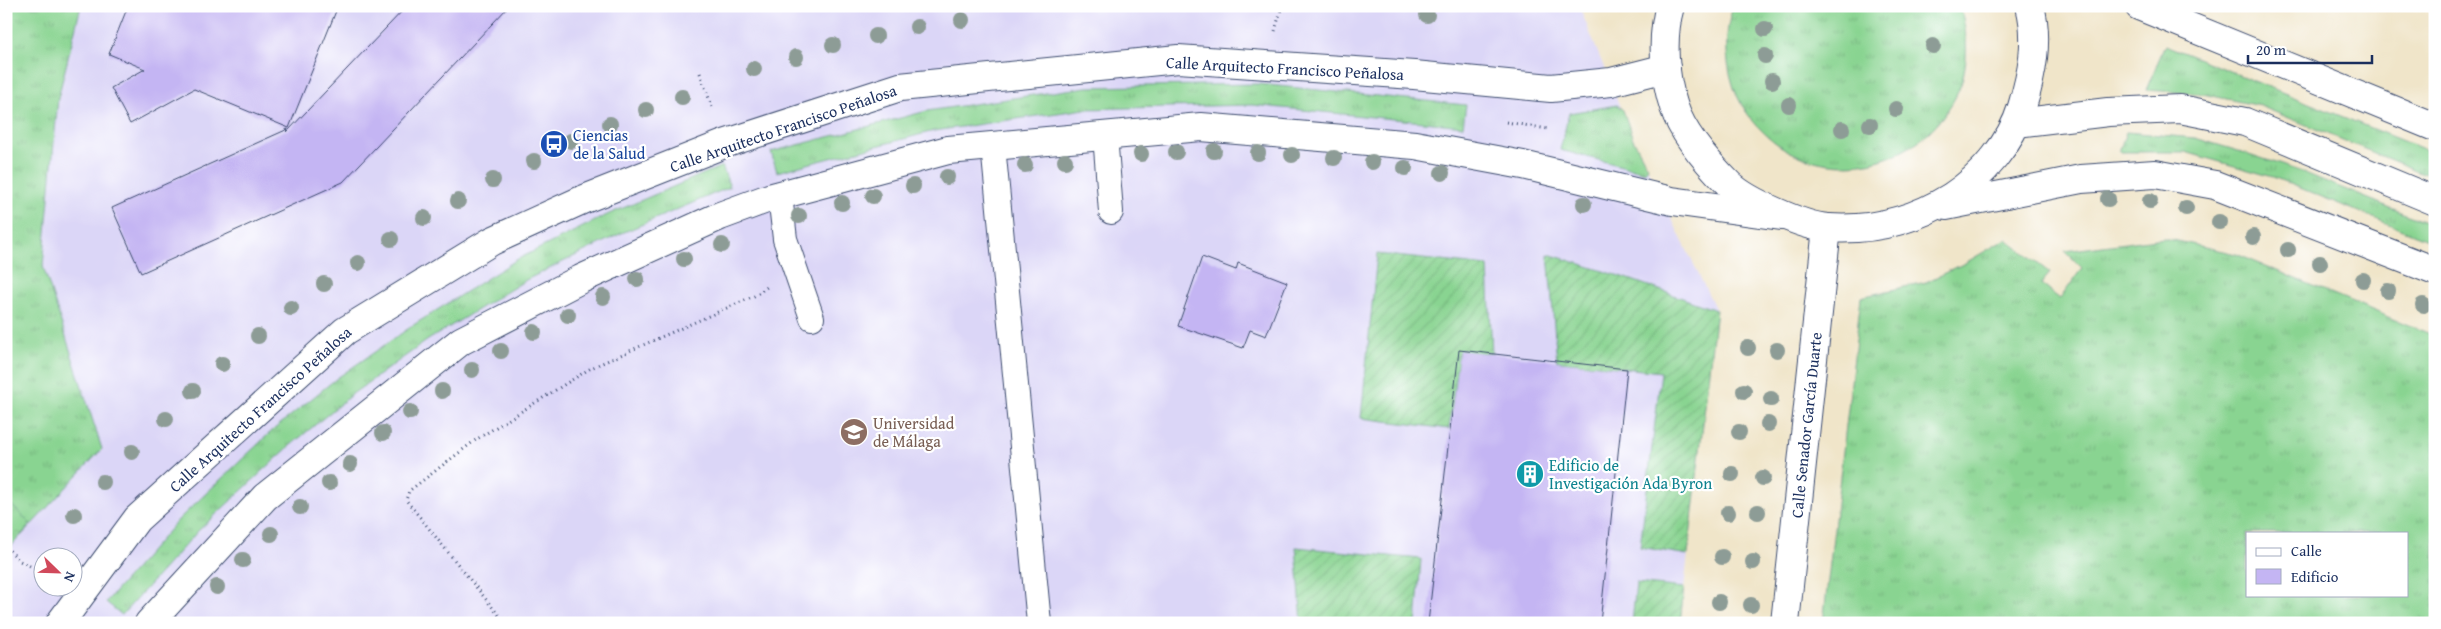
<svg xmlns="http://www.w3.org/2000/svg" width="2441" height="629" viewBox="0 0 2441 629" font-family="'Gentium Book Plus',serif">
<defs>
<pattern id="grass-tufts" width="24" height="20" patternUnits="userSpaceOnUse" patternTransform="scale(1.25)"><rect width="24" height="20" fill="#89d491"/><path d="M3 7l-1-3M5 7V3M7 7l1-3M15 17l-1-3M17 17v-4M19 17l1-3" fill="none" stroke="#76b67f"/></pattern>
<pattern id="park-crowns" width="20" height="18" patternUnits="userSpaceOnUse" patternTransform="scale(1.25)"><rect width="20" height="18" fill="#89d491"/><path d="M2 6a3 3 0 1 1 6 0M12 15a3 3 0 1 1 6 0" fill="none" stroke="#76b67f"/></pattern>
<pattern id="garden-furrows" width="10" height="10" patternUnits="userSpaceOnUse" patternTransform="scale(1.25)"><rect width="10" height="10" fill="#89d491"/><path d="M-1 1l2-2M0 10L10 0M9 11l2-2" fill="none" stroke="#76b67f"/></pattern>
</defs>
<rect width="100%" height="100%" fill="#fff"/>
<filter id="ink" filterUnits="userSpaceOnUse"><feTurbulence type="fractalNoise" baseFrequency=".02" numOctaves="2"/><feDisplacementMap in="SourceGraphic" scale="10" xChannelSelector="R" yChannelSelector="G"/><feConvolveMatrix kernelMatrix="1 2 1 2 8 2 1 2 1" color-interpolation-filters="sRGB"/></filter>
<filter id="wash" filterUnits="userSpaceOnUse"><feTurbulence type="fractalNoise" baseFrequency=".0096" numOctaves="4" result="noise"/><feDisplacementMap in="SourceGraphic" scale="20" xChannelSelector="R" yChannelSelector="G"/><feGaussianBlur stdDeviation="1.12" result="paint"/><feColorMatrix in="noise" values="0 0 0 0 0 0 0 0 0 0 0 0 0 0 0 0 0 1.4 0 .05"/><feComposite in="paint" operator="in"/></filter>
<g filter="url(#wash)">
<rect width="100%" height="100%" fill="#f0e5c9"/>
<path fill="#dbd6f7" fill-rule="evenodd" d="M6 6H1579L1633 139 1716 310 1680 623H6ZM42 556H72V586H42Z"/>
<g fill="url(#grass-tufts)" stroke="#528278" fill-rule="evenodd">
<path d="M6 6H81L58 98 43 266 102 449 21 536 6 525Z"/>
<path d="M1733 6H1960C1967 31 1969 55 1962 81 1958 95 1949 109 1940 120 1902 168 1832 179 1780 146 1760 132 1742 111 1734 88 1725 60 1724 34 1733 6Z"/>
<path d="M2165 45 2435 154V178L2260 106 2203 94 2146 90Z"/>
<path d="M1259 84 1466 105 1463 126 1252 105 1085 109 934 131 777 172 771 152 927 111 1086 87Z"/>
<path d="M1617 105 1623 110 1633 139 1648 167 1645 172 1560 150 1569 113Z"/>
<path d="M2126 132 2195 138 2252 155 2305 173 2435 226V243L2273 177 2185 152H2119Z"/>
<path d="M722 166 730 187 622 233 526 280 428 340 351 395 291 445 198 531 122 615 106 602 179 519 273 430 337 378 415 324 516 260 609 214Z"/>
<path d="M2164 238 2236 254 2435 336V623H1823L1861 297 1926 282 1965 263 2006 239 2050 273 2041 284 2060 299 2082 268 2065 251ZM2247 533H2407V595H2247Z"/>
</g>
<path fill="url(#park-crowns)" stroke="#528278" d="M6 500 31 524 6 552Z"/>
<g fill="url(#garden-furrows)" stroke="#528278">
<path d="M1377 254 1488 266 1492 354 1459 351 1449 429 1361 418Z"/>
<path d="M1548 254 1626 278 1716 310 1688 555 1640 547 1661 372 1557 361Z"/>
<path d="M1296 547 1421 559 1416 623H1302Z"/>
<path d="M1636 583 1684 588 1680 623H1632Z"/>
</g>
<g id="blocks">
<g fill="#c4b5f3">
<path d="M128 6H338L289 128 194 89 130 124 111 88 145 69 109 54Z"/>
<path d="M407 6H509L343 182 141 273 112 208 288 129 287 132Z"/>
<path d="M1202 257 1236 270 1238 263 1287 282 1266 336 1250 330 1243 348 1178 326Z"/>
<path d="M1459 350 1627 369 1600 623H1428Z"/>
</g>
</g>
</g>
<g filter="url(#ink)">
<use href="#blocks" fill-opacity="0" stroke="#3b4a6e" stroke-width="1"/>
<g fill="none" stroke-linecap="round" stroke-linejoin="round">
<defs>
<g id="service">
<path d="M1105 135 1111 212"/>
<path d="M993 146 1039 623"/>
<path d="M780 195 785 239 812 318"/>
</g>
<g id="minor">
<path d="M1670 6C1661 37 1664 77 1674 107 1683 135 1708 163 1729 184 1746 201 1803 226 1828 228 1872 231 1914 220 1951 197 1983 176 2011 143 2022 107 2032 74 2039 40 2030 6"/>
<path d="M2139 6 2435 127"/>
<path d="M2017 123 2108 112 2180 109 2245 122 2435 201"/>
<path d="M1946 206 2081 179 2155 174 2215 185 2435 271"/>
<path d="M60 623 137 519 345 331 492 241 582 200 724 144 900 87 1178 59 1414 75 1551 88 1611 82 1666 68"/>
<path d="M149 623 265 497 461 341 581 279 720 216 769 198 948 150 1201 127 1415 145 1523 165 1672 201 1781 216"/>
<path d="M1785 623 1827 228"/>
</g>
</defs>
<use href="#service" stroke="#3b4a6e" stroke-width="26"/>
<use href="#minor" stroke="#3b4a6e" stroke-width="30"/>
<g stroke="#3b4a6e" stroke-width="3" stroke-dasharray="1 4" stroke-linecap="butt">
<path d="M1275 31 1282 6"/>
<path d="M700 73 713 110"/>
<path d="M1506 122 1548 129"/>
<path d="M6 547 20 561 42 572"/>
<path d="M505 623 406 500 409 491 477 439 591 368 754 296 767 287"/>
</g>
<use href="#service" stroke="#fff" stroke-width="24"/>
<use href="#minor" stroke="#fff" stroke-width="28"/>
</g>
<g fill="#8d9c96">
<circle cx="1427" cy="15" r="8"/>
<circle cx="962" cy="20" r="8"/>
<circle cx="917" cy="27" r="8"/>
<circle cx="1765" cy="29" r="8"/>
<circle cx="876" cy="36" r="8"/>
<circle cx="833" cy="45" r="8"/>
<circle cx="1933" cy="46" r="8"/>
<circle cx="1765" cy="56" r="8"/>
<circle cx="796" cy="57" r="8"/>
<circle cx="754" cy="69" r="8"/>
<circle cx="1772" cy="81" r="8"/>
<circle cx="682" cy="97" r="8"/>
<circle cx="1789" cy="105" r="8"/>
<circle cx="1896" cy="109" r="8"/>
<circle cx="646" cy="110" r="8"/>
<circle cx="610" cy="124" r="8"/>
<circle cx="1870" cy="125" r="8"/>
<circle cx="1842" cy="129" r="8"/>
<circle cx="571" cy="141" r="8"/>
<circle cx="1214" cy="151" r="8"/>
<circle cx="1176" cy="152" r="8"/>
<circle cx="1258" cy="153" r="8"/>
<circle cx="1141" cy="154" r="8"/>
<circle cx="1292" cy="155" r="8"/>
<circle cx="1334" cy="158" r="8"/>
<circle cx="534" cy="161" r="8"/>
<circle cx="1065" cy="161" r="8"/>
<circle cx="1372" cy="162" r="8"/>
<circle cx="1025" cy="165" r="8"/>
<circle cx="1405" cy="168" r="8"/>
<circle cx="1442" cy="173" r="8"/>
<circle cx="947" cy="177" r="8"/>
<circle cx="493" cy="180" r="8"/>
<circle cx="913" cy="186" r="8"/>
<circle cx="873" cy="196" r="8"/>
<circle cx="2108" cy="199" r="8"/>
<circle cx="458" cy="201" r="8"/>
<circle cx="2150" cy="201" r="8"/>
<circle cx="842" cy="203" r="8"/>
<circle cx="1584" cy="204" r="8"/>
<circle cx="2186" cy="208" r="8"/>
<circle cx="799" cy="216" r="8"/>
<circle cx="424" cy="218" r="8"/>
<circle cx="2219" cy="222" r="8"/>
<circle cx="2253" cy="237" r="8"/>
<circle cx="391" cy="239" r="8"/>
<circle cx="722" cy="245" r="8"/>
<circle cx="2288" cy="250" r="8"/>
<circle cx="684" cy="259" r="8"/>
<circle cx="358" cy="263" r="8"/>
<circle cx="2320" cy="263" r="8"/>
<circle cx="637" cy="279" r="8"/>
<circle cx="2363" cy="280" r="8"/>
<circle cx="324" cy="284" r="8"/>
<circle cx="2388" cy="291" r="8"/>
<circle cx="603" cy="297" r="8"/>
<circle cx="2423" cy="305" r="8"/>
<circle cx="291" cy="308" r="8"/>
<circle cx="568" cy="315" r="8"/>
<circle cx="534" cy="332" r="8"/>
<circle cx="258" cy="336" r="8"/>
<circle cx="1748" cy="348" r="8"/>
<circle cx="1777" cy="350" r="8"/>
<circle cx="501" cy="351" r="8"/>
<circle cx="222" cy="364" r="8"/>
<circle cx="472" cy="370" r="8"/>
<circle cx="193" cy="391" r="8"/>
<circle cx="442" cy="391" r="8"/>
<circle cx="1744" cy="391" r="8"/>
<circle cx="1771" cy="399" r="8"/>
<circle cx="410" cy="412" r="8"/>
<circle cx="166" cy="419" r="8"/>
<circle cx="1768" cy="424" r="8"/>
<circle cx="1739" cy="432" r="8"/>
<circle cx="383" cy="433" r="8"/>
<circle cx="132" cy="452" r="8"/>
<circle cx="350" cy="464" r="8"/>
<circle cx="1732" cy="474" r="8"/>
<circle cx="1763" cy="478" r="8"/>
<circle cx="103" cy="482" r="8"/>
<circle cx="329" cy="483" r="8"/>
<circle cx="300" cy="507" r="8"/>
<circle cx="1758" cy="512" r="8"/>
<circle cx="1728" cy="513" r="8"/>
<circle cx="74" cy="515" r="8"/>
<circle cx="271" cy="534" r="8"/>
<circle cx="1722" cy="557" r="8"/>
<circle cx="243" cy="560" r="8"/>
<circle cx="1753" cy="562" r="8"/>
<circle cx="217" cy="587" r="8"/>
<circle cx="1719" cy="602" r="8"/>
<circle cx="1751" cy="605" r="8"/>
</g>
</g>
<defs>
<symbol id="bus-disc" viewBox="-11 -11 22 22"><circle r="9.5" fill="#1a4fb4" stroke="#fff"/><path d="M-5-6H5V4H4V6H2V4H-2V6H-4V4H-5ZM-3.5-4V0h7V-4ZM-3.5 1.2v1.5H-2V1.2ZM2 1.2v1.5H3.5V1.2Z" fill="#fff"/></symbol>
<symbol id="university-disc" viewBox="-11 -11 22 22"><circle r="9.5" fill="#8d6e63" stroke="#fff"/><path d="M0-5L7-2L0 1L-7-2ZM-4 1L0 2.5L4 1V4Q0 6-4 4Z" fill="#fff"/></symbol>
<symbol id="building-disc" viewBox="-11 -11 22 22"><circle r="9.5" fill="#0f9aa8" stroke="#fff"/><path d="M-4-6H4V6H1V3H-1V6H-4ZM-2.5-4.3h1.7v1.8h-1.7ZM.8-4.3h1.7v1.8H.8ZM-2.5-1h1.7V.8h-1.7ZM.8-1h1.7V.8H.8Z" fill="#fff"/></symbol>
</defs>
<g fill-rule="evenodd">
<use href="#bus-disc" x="538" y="128" width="32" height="32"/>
<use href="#university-disc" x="838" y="416" width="32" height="32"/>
<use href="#building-disc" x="1514" y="458" width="32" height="32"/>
</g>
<g text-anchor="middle" stroke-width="4.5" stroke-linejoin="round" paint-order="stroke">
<g font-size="16" fill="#1b2f5e" stroke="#fff">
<text transform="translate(1285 68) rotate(3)" y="6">Calle Arquitecto Francisco Peñalosa</text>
<text transform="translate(783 128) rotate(-19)" y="6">Calle Arquitecto Francisco Peñalosa</text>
<text transform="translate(260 409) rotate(-42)" y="6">Calle Arquitecto Francisco Peñalosa</text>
<text transform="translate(1806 425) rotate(-84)" y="6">Calle Senador García Duarte</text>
</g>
<g font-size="16" fill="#164399" stroke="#fff" text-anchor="start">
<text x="573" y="141">Ciencias<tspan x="573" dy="18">de la Salud</tspan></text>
</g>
<g font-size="16" fill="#785e54" stroke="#fff" text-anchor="start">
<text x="873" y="429">Universidad<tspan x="873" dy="18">de Málaga</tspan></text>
</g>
<g font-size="16" fill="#0d838f" stroke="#fff" text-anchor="start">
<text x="1549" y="471">Edificio de<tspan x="1549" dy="18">Investigación Ada Byron</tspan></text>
</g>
</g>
<rect width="2441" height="629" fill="none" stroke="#fff" stroke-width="25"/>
<rect x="2246" y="532" width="162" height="65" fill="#ffffff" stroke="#a4acbf"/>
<rect x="2256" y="548" width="25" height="8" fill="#ffffff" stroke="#a4acbf"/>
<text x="2291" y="556" font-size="15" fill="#1b2f5e">Calle</text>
<rect x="2256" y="569" width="25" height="15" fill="#c4b5f3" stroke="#a4acbf"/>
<text x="2291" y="582" font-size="15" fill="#1b2f5e">Edificio</text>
<g transform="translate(58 572) rotate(113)"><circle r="24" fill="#ffffff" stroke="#a4acbf"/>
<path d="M0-4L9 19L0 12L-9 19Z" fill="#d1495b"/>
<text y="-8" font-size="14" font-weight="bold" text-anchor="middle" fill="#1b2f5e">N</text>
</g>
<path d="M2248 55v8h124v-8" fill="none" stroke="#1b2f5e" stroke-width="2.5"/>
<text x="2256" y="55" font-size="15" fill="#1b2f5e" stroke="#ffffff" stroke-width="4" paint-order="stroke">20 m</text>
</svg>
